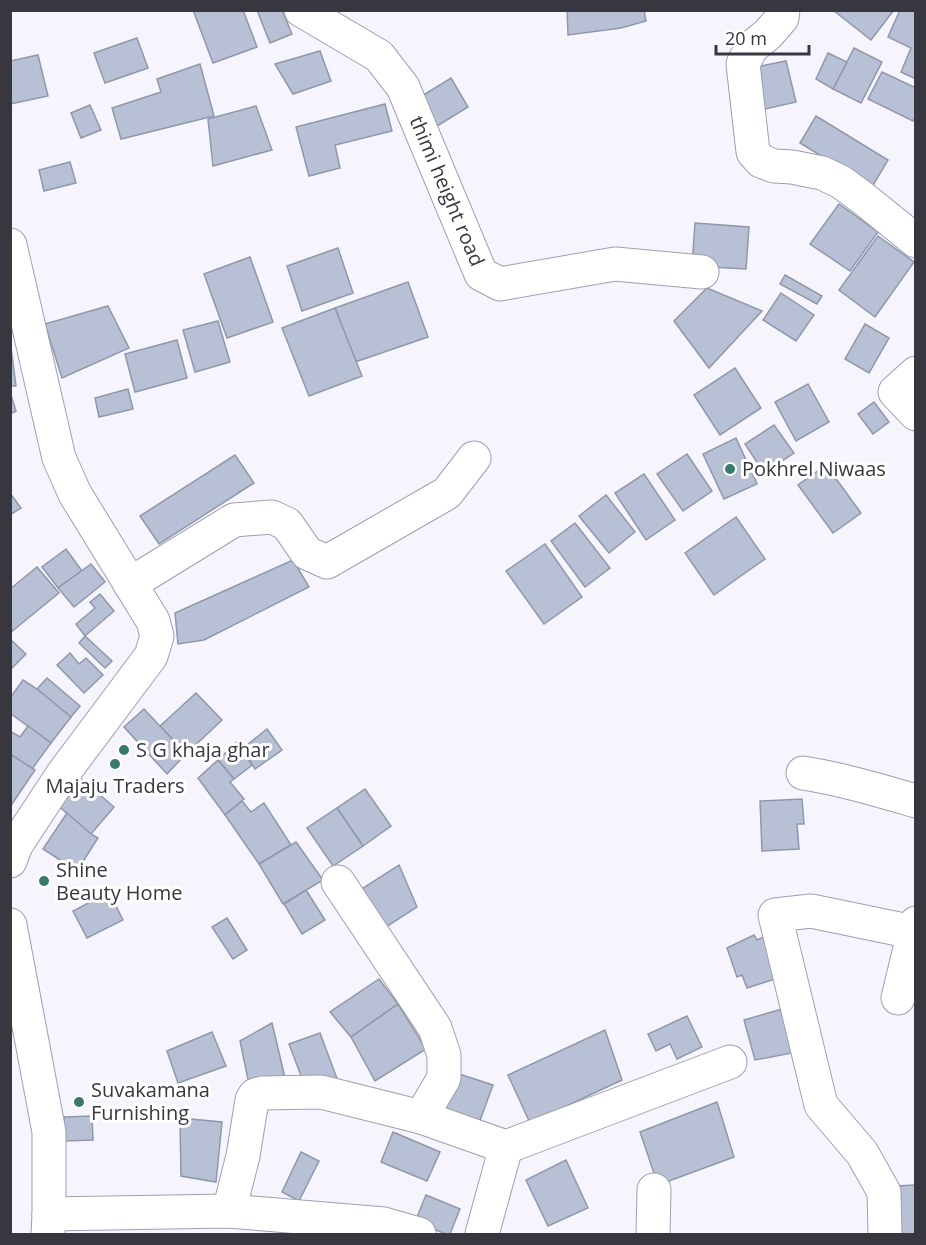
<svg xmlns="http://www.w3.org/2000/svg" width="926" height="1245" viewBox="0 0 926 1245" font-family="'Open Sans',sans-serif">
<rect width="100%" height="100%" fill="#f6f5fe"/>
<g fill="#b7c0d4" stroke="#8f98ab" stroke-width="1.5">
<path d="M193 10H243L257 47 213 63Z"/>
<path d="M257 10H282L292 34 270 43Z"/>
<path d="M567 10H644L646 21 621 28 568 35Z"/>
<path d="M833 10H894L871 40Z"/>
<path d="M900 10 916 11V79L901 72 911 48 888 37Z"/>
<path d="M137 38 148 68 105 83 94 53Z"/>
<path d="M854 48 882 62 861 103 833 89Z"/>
<path d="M320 51 331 81 293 94 275 64Z"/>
<path d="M828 53 847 62 833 89 816 79Z"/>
<path d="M38 55 48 96 10 104V61Z"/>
<path d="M786 61 796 102 761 110 751 68Z"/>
<path d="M200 64 214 116 121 139 112 108 161 92 157 79Z"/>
<path d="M882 72 916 88V116L913 121 868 99Z"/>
<path d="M451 78 468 107 434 128 417 99Z"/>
<path d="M385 104 392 131 335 145 340 168 309 176 296 127Z"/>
<path d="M90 105 101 130 81 138 71 113Z"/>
<path d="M256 106 272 150 213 166 208 119Z"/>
<path d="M816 116 888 160 872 187 800 143Z"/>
<path d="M70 162 76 183 44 191 39 170Z"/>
<path d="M839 204 878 232 850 271 810 244Z"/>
<path d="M695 223 749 227 746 269 692 266Z"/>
<path d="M878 236 914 262 875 317 839 290Z"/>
<path d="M338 248 353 293 302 311 287 266Z"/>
<path d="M250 257 273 322 227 338 204 274Z"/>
<path d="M785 275 822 296 817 304 780 284Z"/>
<path d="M408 282 428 337 355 362 335 308Z"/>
<path d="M707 288 762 311 709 368 674 321Z"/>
<path d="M781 293 814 315 796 341 763 320Z"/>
<path d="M108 306 129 348 62 378 45 324Z"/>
<path d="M335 308 362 376 309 396 282 328Z"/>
<path d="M218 321 230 362 195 372 183 330Z"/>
<path d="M865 324 889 338 869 373 845 359Z"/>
<path d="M10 340 16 386H10Z"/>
<path d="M177 340 187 378 135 392 125 354Z"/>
<path d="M735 368 761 408 720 435 694 395Z"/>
<path d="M808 384 829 422 796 441 775 402Z"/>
<path d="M128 389 133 409 99 417 95 398Z"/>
<path d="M10 392 16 411 10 414Z"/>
<path d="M874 402 889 422 873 434 858 414Z"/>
<path d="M774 425 794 453 764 473 745 444Z"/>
<path d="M736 438 757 484 724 499 703 454Z"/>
<path d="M687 454 712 491 683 511 657 474Z"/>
<path d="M235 455 254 483 159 544 140 516Z"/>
<path d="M826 465 861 513 833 533 798 485Z"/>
<path d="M644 474 675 520 646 540 615 493Z"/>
<path d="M10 493 21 508 10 515Z"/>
<path d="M606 495 635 532 609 553 579 516Z"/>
<path d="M736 517 765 559 714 595 685 553Z"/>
<path d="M575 523 610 568 585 587 551 541Z"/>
<path d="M545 544 582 597 544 624 506 571Z"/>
<path d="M66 549 82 571 58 588 42 567Z"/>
<path d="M293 560 309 587 204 640 178 644 175 613Z"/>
<path d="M91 564 105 582 74 607 58 588Z"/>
<path d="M37 567 59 593 10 633V589Z"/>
<path d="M100 594 114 611 85 636 76 624 95 608 90 602Z"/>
<path d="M85 636 112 661 105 668 79 643Z"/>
<path d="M10 639 26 654 10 670Z"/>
<path d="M70 653 79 664 86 658 103 675 84 693 57 665Z"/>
<path d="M47 678 80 706 71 717 37 689Z"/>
<path d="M23 680 37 689 71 717 51 743 10 713V698Z"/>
<path d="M196 693 222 720 186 754 160 726Z"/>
<path d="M144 709 186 754 167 774 124 727Z"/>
<path d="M28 726 51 743 32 769 10 754V731L20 737Z"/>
<path d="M267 729 282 750 255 769 242 749Z"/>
<path d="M237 742 252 765 234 779 218 760Z"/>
<path d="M10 754 35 770 10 807Z"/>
<path d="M218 760 234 779 230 782 244 799 225 815 198 778Z"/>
<path d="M79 777 114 807 91 834 56 804Z"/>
<path d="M365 789 391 826 363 846 337 808Z"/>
<path d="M802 799 804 824H797L799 849 762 851 760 801Z"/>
<path d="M242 801 251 812 264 803 291 845 259 864 225 815Z"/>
<path d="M337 808 363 846 333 866 307 828Z"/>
<path d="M67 813 91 834 98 838 77 871 43 849Z"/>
<path d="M296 842 323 880 283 904 259 864Z"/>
<path d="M399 865 417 907 383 929 360 890Z"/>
<path d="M306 890 325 920 302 934 284 904Z"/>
<path d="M109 892 123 920 87 938 73 911Z"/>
<path d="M227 918 247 950 233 959 212 927Z"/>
<path d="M769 934 784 976 747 988 742 975 737 977 727 948 754 935 757 940Z"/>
<path d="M379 979 398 1004 351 1037 330 1012Z"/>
<path d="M398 1004 426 1049 375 1081 351 1037Z"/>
<path d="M782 1009 792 1053 755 1060 744 1020Z"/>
<path d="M687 1016 702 1047 677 1059 670 1044 656 1051 648 1034Z"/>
<path d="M272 1023 286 1082 251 1094 240 1041Z"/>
<path d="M605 1030 622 1080 530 1123 508 1075Z"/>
<path d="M212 1032 226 1066 178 1083 167 1051Z"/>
<path d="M320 1033 342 1092 306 1089 289 1044Z"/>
<path d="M450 1071 493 1085 475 1134 433 1119Z"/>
<path d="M717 1102 734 1157 658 1185 640 1132Z"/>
<path d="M92 1116 93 1140 65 1141 64 1117Z"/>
<path d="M180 1118 222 1122 216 1182 181 1176Z"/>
<path d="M393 1132 440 1152 427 1181 381 1162Z"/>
<path d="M301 1152 319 1161 299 1201 282 1192Z"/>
<path d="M566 1160 588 1208 548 1226 526 1180Z"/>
<path d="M916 1185V1234H893L894 1186Z"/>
<path d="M426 1195 460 1209 450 1234H446L415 1222Z"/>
</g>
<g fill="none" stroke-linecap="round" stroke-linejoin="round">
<defs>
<g id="minor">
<path d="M301 10 379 56 403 87 481 274 500 284 615 264 702 272"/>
<path d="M783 10 782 18 768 34 751 48 743 64 753 152 761 161 774 166 792 167 822 173 841 182 864 199 916 241"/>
<path d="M10 245 59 458 75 494 153 621 157 636 151 656 62 775 16 845 10 861"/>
<path d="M916 373 895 392 916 414"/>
<path d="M130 584 234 520 272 517 287 524 307 553 327 562 447 493 474 458"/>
<path d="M803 773C841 779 878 790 916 801"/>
<path d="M338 882 435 1028 444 1055V1078L421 1117"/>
<path d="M10 925 49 1132V1214L48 1234"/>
<path d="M898 998 916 923"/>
<path d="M506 1147 730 1062"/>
<path d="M229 1211 243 1156 252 1100 255 1095 262 1093 321 1092 421 1117 506 1147 482 1234"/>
<path d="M49 1214 229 1211 384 1224 419 1234"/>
<path d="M653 1234 654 1190"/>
<path d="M885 1234 884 1192 862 1153 821 1105 775 915 811 911 913 932"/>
</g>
</defs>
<use href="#minor" stroke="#9f9eb3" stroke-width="35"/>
<use href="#minor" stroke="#fff" stroke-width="33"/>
</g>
<g fill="#377a6d" stroke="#fff" stroke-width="2">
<circle cx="730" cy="469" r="6"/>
<circle cx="124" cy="750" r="6"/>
<circle cx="115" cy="764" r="6"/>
<circle cx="44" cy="881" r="6"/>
<circle cx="79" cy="1102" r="6"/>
</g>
<g text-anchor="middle" stroke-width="6" stroke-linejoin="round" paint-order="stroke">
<g font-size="20" fill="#383740" stroke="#fff">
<text transform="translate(447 191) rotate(67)" y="7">thimi height road</text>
</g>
<g font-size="20" fill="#383740" stroke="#fff" text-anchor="start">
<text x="742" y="476">Pokhrel Niwaas</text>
<text x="136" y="757">S G khaja ghar</text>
<text x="115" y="793" text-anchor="middle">Majaju Traders</text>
<text x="56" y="877">Shine<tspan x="56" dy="23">Beauty Home</tspan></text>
<text x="91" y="1097">Suvakamana<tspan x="91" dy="23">Furnishing</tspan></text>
</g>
</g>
<rect width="926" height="1245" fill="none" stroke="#383740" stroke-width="24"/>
<path d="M716 45v9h93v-9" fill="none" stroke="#383740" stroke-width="3"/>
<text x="725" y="45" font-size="18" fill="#383740" stroke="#ffffff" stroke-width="4.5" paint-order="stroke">20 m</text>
</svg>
